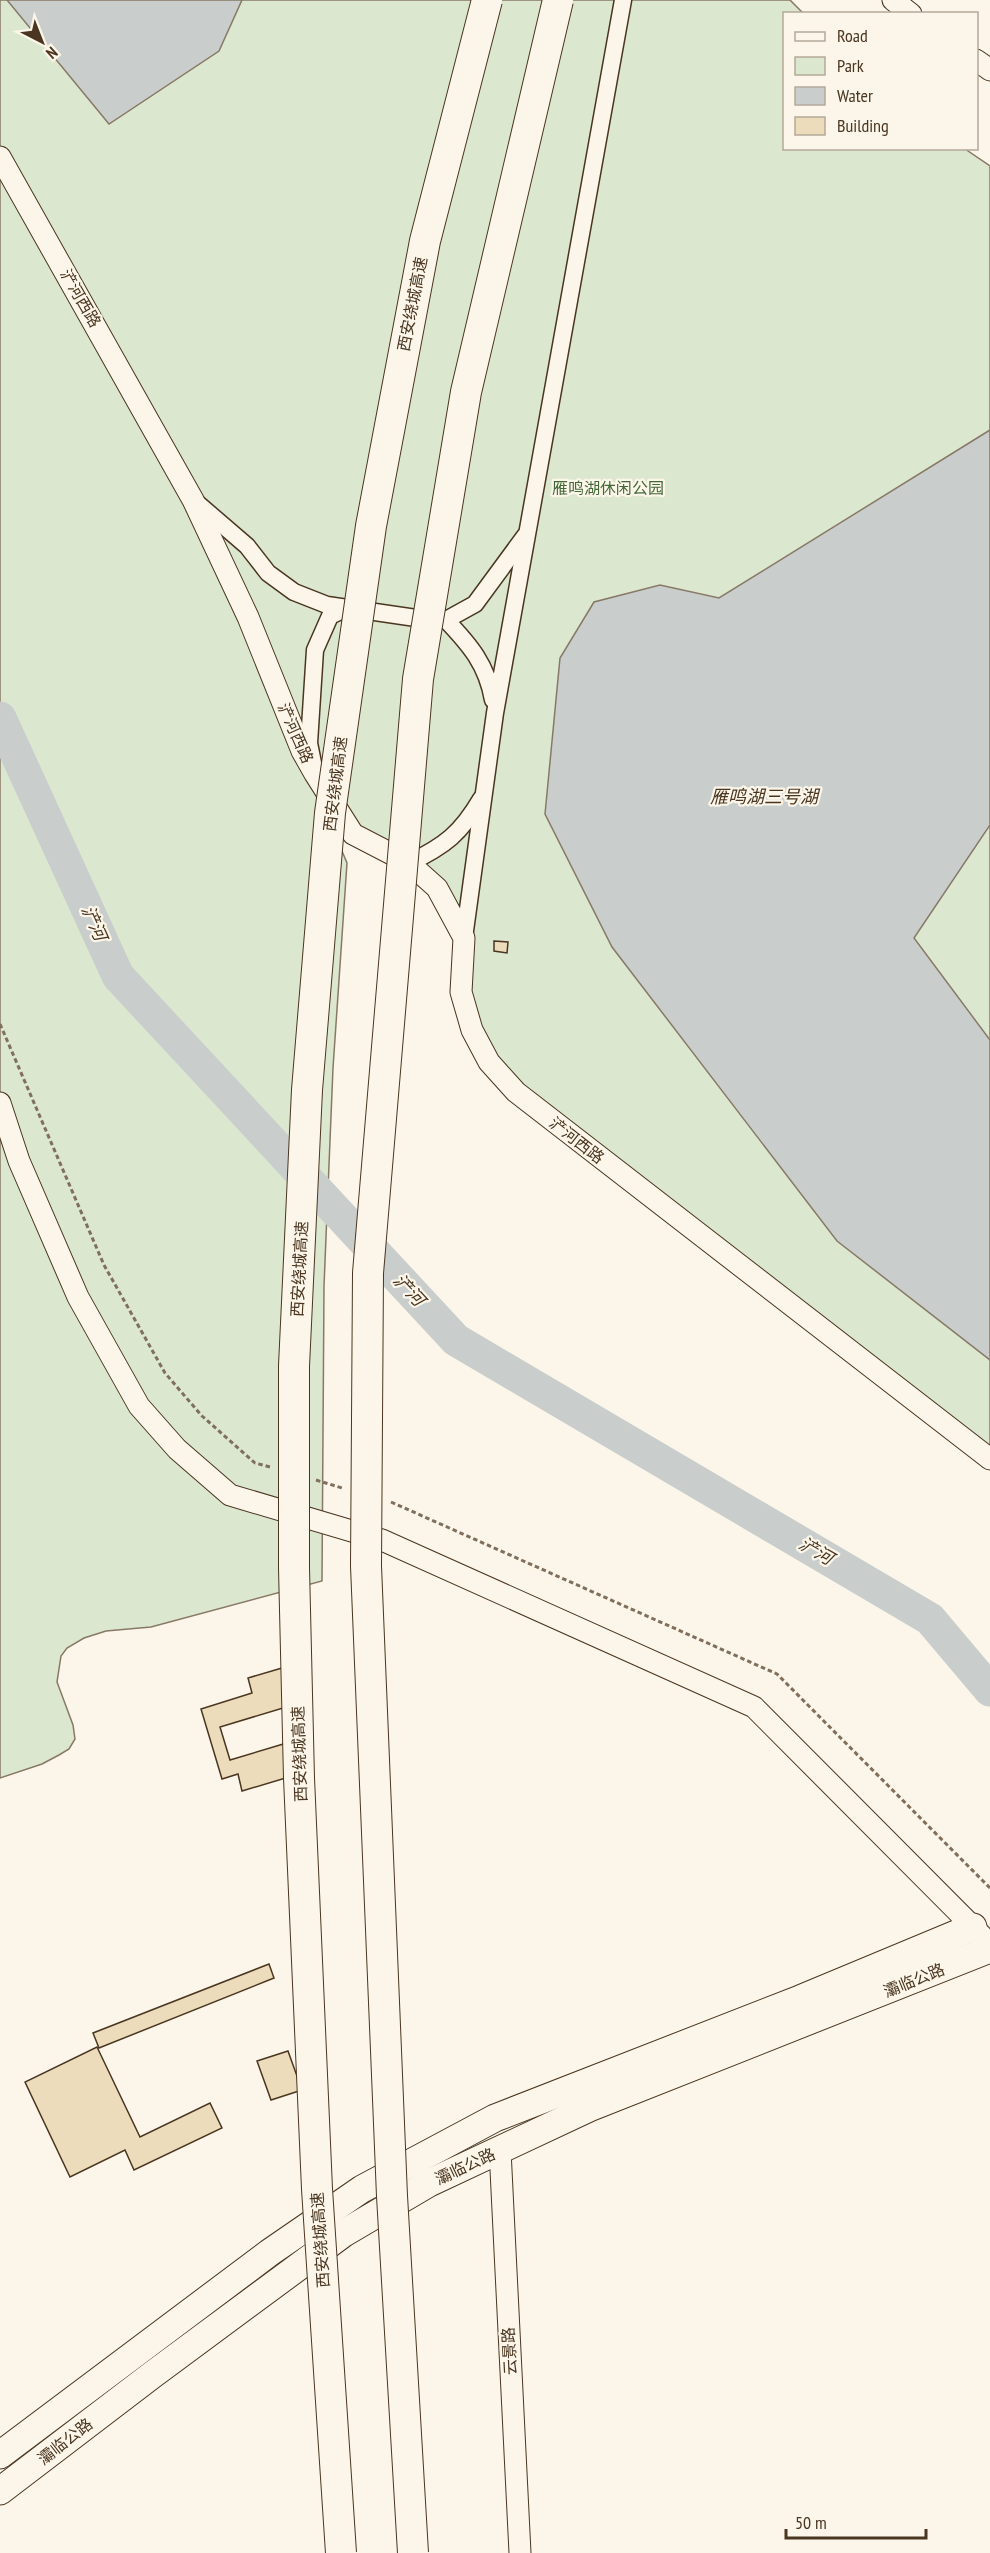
<svg xmlns="http://www.w3.org/2000/svg" width="990" height="2553" viewBox="0 0 990 2553" font-family="'PT Sans Narrow','Noto Sans SC',sans-serif">
<rect width="100%" height="100%" fill="#fbf6e9"/>
<path fill="#dce7d0" stroke="#887966" stroke-width="1.5" d="M0 0H790L803 13 784 14V148L965 149 990 166V1459L516 1092 472 1030 464 938 437 888 353 834 298 748 347 863 333 1068 324 1286 322 1581 151 1627 106 1631 84 1638 67 1648 61 1656 57 1682 73 1725 75 1739 69 1749 59 1755 42 1764 0 1778Z"/>
<g fill="#c9cecd" stroke="#887966" stroke-width="1.5">
<path d="M7 0H242L219 51 109 124Z"/>
<path d="M990 430V825L914 938 990 1040V1360L837 1241 612 947 545 814 560 658 594 602 660 585 719 598Z"/>
</g>
<g fill="none" stroke-linecap="round" stroke-linejoin="round">
<path stroke="#c9cecd" stroke-width="33" d="M0 718 118 976 456 1340 930 1619 990 1690"/>
</g>
<g fill="#ecdcbc" stroke="#4a3520" stroke-width="1.5">
<path d="M494 941 508 942 507 953 494 951Z"/>
<path d="M282 1668 293 1705 220 1727 230 1760 290 1742 299 1774 242 1791 238 1774 222 1779 201 1709 252 1693 248 1678Z"/>
<path d="M269 1964 274 1978 99 2048 93 2033Z"/>
<path d="M97 2047 140 2137 210 2103 222 2128 134 2170 125 2150 70 2177 25 2082Z"/>
<path d="M288 2051 302 2090 271 2100 257 2061Z"/>
</g>
<g fill="none" stroke-linecap="round" stroke-linejoin="round">
<defs>
<g id="minor">
<path d="M197 503 247 546 268 573 294 592 327 605 416 618 446 620 475 604 525 536"/>
<path d="M446 620C470 645 487 665 493 700"/>
<path d="M313 763 309 743 315 650 330 616 347 608"/>
<path d="M409 863C445 846 461 833 481 799"/>
<path d="M464 938 495 713 623 0"/>
</g>
<g id="tertiary">
<path d="M893 0 911 14"/>
<path d="M976 60 990 70"/>
<path d="M0 157 193 500 248 617 302 751 315 774 353 834 409 863 437 888 464 938 461 992 472 1030 489 1062 516 1092 990 1459"/>
<path d="M0 1103 19 1161 78 1297 139 1406 177 1449 230 1495 382 1540 754 1707 983 1937"/>
<path d="M500 2150 520 2553"/>
</g>
<g id="primary">
<path d="M0 2455 269 2253 362 2189 495 2118 800 1999 973 1927"/>
<path d="M0 2491 152 2375 344 2233 429 2183 589 2108 990 1949"/>
</g>
</defs>
<use href="#minor" stroke="#4a3520" stroke-width="19"/>
<use href="#tertiary" stroke="#4a3520" stroke-width="23"/>
<use href="#primary" stroke="#4a3520" stroke-width="29"/>
<g stroke="#7f6f5c" stroke-width="3" stroke-dasharray="4.5 3" stroke-linecap="butt">
<path d="M0 1024 104 1265 165 1373 202 1416 255 1463 270 1467"/>
<path d="M316 1480 342 1488"/>
<path d="M391 1502 777 1674 990 1888"/>
</g>
<use href="#minor" stroke="#fbf6e9" stroke-width="16"/>
<use href="#tertiary" stroke="#fbf6e9" stroke-width="21"/>
<use href="#primary" stroke="#fbf6e9" stroke-width="27"/>
<defs>
<g id="motorway-bridge">
<path d="M341 2553 317 2189 299 1778 294 1568V1366L307 1090 330 813 371 526 425 241 487 0"/>
<path d="M413 2553 392 2196 366 1566 368 1273 418 679 466 392 558 0"/>
</g>
</defs>
<use href="#motorway-bridge" stroke="#4a3520" stroke-width="32" stroke-linecap="butt"/>
<use href="#motorway-bridge" stroke="#fbf6e9" stroke-width="30"/>
</g>
<g text-anchor="middle" stroke-width="4.5" stroke-linejoin="round" paint-order="stroke">
<g font-size="16" fill="#4a3520" stroke="#fbf6e9">
<text transform="translate(81 298) rotate(60)" y="6">浐河西路</text>
<text transform="translate(412 304) rotate(-79)" y="6">西安绕城高速</text>
<text transform="translate(296 733) rotate(66)" y="6">浐河西路</text>
<text transform="translate(335 784) rotate(-83)" y="6">西安绕城高速</text>
<text transform="translate(577 1140) rotate(38)" y="6">浐河西路</text>
<text transform="translate(299 1269) rotate(-87)" y="6">西安绕城高速</text>
<text transform="translate(299 1754) rotate(-92)" y="6">西安绕城高速</text>
<text transform="translate(914 1980) rotate(-22)" y="6">灞临公路</text>
<text transform="translate(465 2166) rotate(-25)" y="6">灞临公路</text>
<text transform="translate(320 2240) rotate(-94)" y="6">西安绕城高速</text>
<text transform="translate(509 2351) rotate(-93)" y="6">云景路</text>
<text transform="translate(65 2441) rotate(-38)" y="6">灞临公路</text>
</g>
<g font-size="16" fill="#436837" stroke="#fbf6e9">
<text x="608" y="494">雁鸣湖休闲公园</text>
</g>
<g font-size="18" font-style="italic" fill="#4a3520" stroke="#fbf6e9">
<text x="764" y="803">雁鸣湖三号湖</text>
<text transform="translate(94 923) rotate(66)" y="6">浐河</text>
<text transform="translate(409 1290) rotate(47)" y="6">浐河</text>
<text transform="translate(816 1551) rotate(30)" y="6">浐河</text>
</g>
</g>
<rect x="783" y="12" width="195" height="138" fill="#fbf6e9" stroke="#b4a999" stroke-width="1.5"/>
<rect x="795" y="32" width="30" height="9" fill="#fbf6e9" stroke="#b4a999" stroke-width="1.5"/>
<text x="837" y="42" font-size="18" fill="#4a3520">Road</text>
<rect x="795" y="57" width="30" height="18" fill="#dce7d0" stroke="#b4a999" stroke-width="1.5"/>
<text x="837" y="72" font-size="18" fill="#4a3520">Park</text>
<rect x="795" y="87" width="30" height="18" fill="#c9cecd" stroke="#b4a999" stroke-width="1.5"/>
<text x="837" y="102" font-size="18" fill="#4a3520">Water</text>
<rect x="795" y="117" width="30" height="18" fill="#ecdcbc" stroke="#b4a999" stroke-width="1.5"/>
<text x="837" y="132" font-size="18" fill="#4a3520">Building</text>
<g transform="translate(42 42) rotate(138)" stroke="#fbf6e9" stroke-width="4.5" paint-order="stroke">
<path d="M0-4.5L10 22L0 15L-10 22Z" fill="#4a3520"/>
<text y="-9" font-size="16" font-weight="bold" text-anchor="middle" fill="#4a3520">N</text>
</g>
<path d="M786 2529v9h140v-9" fill="none" stroke="#4a3520" stroke-width="3"/>
<text x="795" y="2529" font-size="18" fill="#4a3520" stroke="#fbf6e9" stroke-width="4.5" paint-order="stroke">50 m</text>
</svg>
